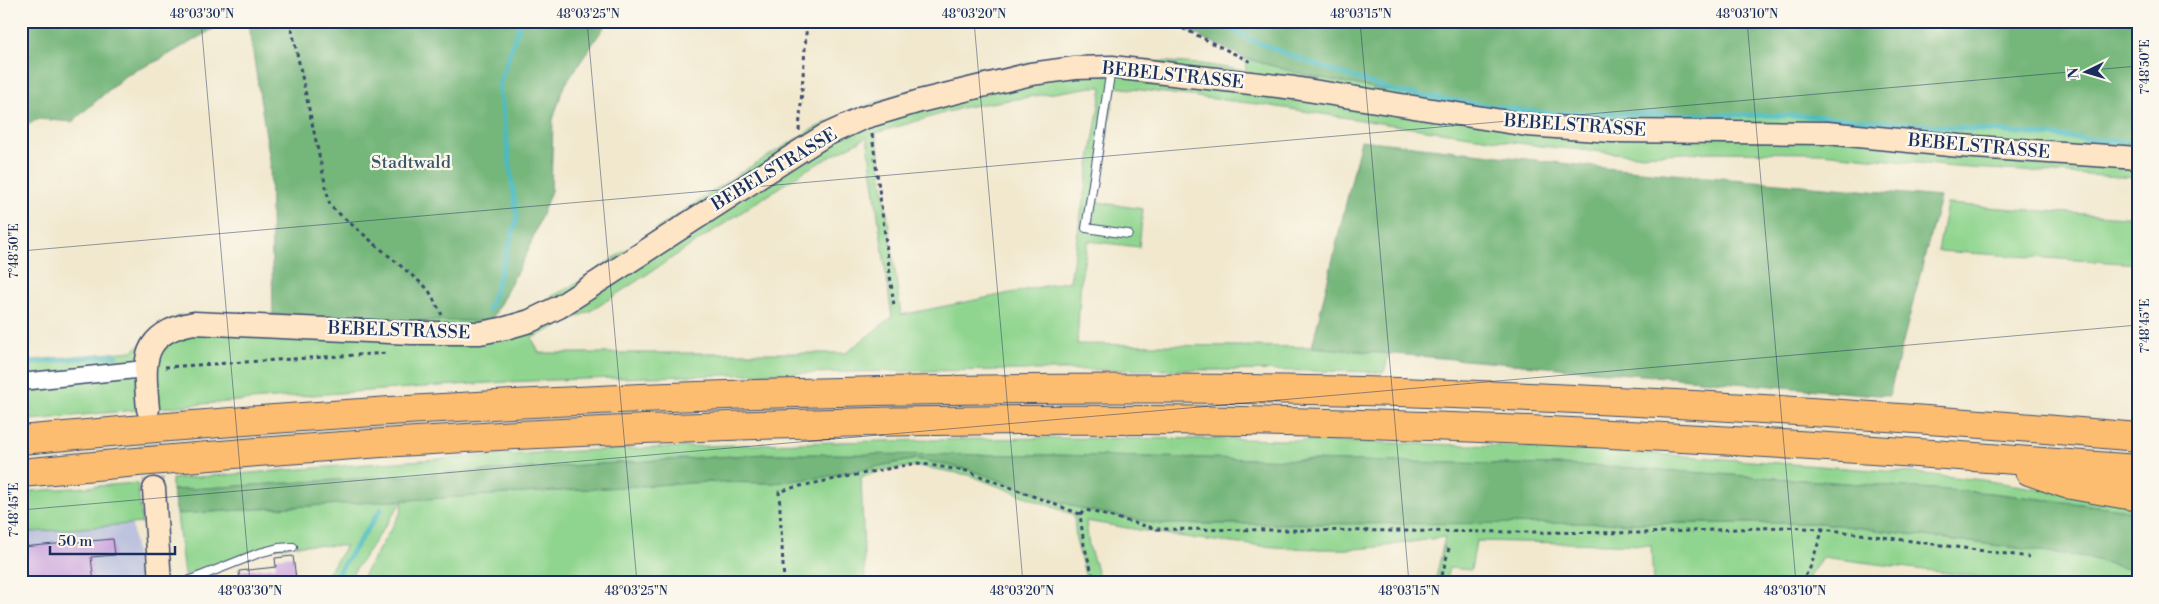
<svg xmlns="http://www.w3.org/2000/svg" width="2159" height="604" viewBox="0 0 2159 604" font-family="'Libre Bodoni',serif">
<rect width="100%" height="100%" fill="#fbf7ec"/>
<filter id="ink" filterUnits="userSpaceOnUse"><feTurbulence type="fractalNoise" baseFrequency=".02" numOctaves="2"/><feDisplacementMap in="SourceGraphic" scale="10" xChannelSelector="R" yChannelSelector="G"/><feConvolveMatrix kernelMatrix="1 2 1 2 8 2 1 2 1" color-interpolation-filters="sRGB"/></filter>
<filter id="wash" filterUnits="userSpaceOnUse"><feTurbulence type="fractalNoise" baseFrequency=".0096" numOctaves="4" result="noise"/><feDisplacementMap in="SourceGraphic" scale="20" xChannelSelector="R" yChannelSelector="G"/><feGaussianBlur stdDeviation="1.12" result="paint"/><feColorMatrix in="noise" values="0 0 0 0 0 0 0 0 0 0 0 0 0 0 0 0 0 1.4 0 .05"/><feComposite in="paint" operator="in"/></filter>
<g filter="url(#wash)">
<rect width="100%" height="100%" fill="#f1e8ce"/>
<path fill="#bdc3de" d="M132 524 140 583H21V533Z"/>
<g fill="#90d58f" stroke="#568276" fill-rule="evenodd">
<path d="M1083 57 1202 64 1246 71 1245 58 1305 75 1416 96 1529 113H1710L1814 116 2138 143V178L1955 167 1822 153 1711 152 1635 155 1541 146 1412 128 1265 105 1115 87 1097 202 1143 209 1139 247 1088 241 1081 278 1077 344 1312 347 1389 354 1384 372C1151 368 918 369 685 376 625 378 566 379 506 382 345 391 183 405 21 421V361L132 351 178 316 273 314 491 321 527 309 574 285 740 173 809 131 849 112 906 92 982 73 1038 61ZM1092 87H1102L1070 281 901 315 876 133 965 107ZM867 137 892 317 846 353H539L532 338 594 309 806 170Z"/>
<path d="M1947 204 2138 218V264L1938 251Z"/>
<path d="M1052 438 1244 439 1575 448 1913 473 1982 480 2138 504V513L2121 509 1991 493 1602 466 1051 455 766 454 172 490V479C307 469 442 457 578 451 736 444 894 440 1052 438Z"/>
<path d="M916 459 967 469 1082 509 1159 524 1822 523 2087 557 2138 572V583H2027L1822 557 1805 583H1653L1651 545 1476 541 1471 570 1449 568 1445 583H1435L1445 537C1414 541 1382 548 1351 549 1262 551 1173 536 1086 521L1089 546 1101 583H1087L1076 539 1074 515 969 475 918 466 884 470 861 477 865 583H359L401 512 403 500 346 583H322L346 546 294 545 258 551 184 575 177 514 705 482 773 483 824 477Z"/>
<path d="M137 483 142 523 21 533V492Z"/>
</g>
<g fill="#74b67a" stroke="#48726c">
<path d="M21 21H227L159 60 126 75 72 122 38 119 21 129Z"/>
<path d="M248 21H608L563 88 553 120 551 191 527 253 491 321H411L273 314 270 161Z"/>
<path d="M1168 21H2138V143L1814 116 1710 113H1529L1416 96 1305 75 1245 58Z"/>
<path d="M1361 140 1604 168 1940 197 1889 396 1312 347Z"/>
<path d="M766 454 1051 455 1602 466 1991 493 2121 509 2138 513V572L2087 557 1822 523 1159 524 1082 509 967 469 916 459 824 477 773 483 705 482 177 514 172 490Z"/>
</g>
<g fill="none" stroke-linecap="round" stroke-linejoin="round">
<g stroke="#4cbbc1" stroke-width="5">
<path d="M1215 21 1256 42 1319 66 1398 92 1475 104 1545 113 1814 116 2138 143"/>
<path d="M489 310 517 218 499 84 521 21"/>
<path d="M21 364 116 355"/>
<path d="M331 583 381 509"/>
</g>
</g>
<g id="blocks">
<g fill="#c9a1de">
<path d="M113 539 115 555 91 557 94 583H25L23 562H21V547Z"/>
<path d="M293 556 296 579 240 583 239 571 276 567 275 558Z"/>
</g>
</g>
</g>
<g filter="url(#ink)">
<use href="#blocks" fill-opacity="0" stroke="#3b4b6f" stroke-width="1"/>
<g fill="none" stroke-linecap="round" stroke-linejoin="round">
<path stroke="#c6c3b8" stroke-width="22" stroke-dasharray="22 11" stroke-linecap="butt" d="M148 412 154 489"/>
<defs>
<g id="lane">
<path d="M1111 69 1086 228 1128 234"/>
<path d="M183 583 259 553 278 548 293 547"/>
</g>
<path id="street" d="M21 382 145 369"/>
<g id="secondary">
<path d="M148 409C144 363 139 333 194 323L412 333H480L506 328 530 321 559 307 800 151 824 136 863 118 920 101 1031 74 1075 68 1112 67 1294 88 1527 125 1612 131 1827 133 1960 146 2138 158"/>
<path d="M154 489 160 583"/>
</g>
<g id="highway">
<path d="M21 440C357 408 694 391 1031 389 1163 388 1294 388 1426 393 1663 401 1901 416 2138 437"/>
<path d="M2029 471 2066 484 2138 497"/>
<path d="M21 473C392 436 766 418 1138 420 1472 421 1805 444 2138 469"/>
</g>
</defs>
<use href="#lane" stroke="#3b4b6f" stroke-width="10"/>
<use href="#street" stroke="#3b4b6f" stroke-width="19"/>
<use href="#secondary" stroke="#3b4b6f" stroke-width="25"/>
<use href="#highway" stroke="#3b4b6f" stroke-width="30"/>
<g stroke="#3b4b6f" stroke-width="3" stroke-dasharray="4 4" stroke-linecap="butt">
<path d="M290 21 330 206 428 289 442 315"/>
<path d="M1168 21 1253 63"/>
<path d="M799 131 807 21"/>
<path d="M872 134 894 306"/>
<path d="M165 367 388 353"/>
<path d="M1080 514 1086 510 1157 529 1643 533 1784 527 1823 529"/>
<path d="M784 583 779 492 795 487 917 463 967 471 1080 514 1084 545 1095 583"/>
<path d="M1440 583 1449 548"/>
<path d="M1801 583 1810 568 1823 529 2029 557"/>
</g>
<use href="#lane" stroke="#fff" stroke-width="8"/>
<use href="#street" stroke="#fff" stroke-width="16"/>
<use href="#secondary" stroke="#fee5c5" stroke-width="22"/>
<use href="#highway" stroke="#fcbd6f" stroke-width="28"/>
</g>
</g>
<path fill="none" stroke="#1b2f5e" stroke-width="1" stroke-opacity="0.45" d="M201 21 250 583M587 21 637 583M974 21 1023 583M1360 21 1409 583M1747 21 1796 583M2133 21 2138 75M21 251 2138 66M21 510 2138 325"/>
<g text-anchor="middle" stroke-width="4.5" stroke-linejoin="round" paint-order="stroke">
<g font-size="18" fill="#1b2f5e" stroke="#fbf7ec">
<text transform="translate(1173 75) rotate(6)" y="6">BEBELSTRASSE</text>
<text transform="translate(1575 125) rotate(4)" y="6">BEBELSTRASSE</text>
<text transform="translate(1979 146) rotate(5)" y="6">BEBELSTRASSE</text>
<text transform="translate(774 169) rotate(-31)" y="6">BEBELSTRASSE</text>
<text transform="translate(399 330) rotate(2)" y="6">BEBELSTRASSE</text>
</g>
<g font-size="18" fill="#38586a" stroke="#fbf7ec">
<text x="411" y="168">Stadtwald</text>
</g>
</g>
<rect width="2159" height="604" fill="none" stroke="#fbf7ec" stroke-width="55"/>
<g transform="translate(2086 72) rotate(265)" stroke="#fbf7ec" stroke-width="4" paint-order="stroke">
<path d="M0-4L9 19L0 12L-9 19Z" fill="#1b2f5e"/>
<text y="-8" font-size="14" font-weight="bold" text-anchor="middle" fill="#1b2f5e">N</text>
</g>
<path d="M50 546v8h125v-8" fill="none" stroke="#1b2f5e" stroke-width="2.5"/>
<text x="58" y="546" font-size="15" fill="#1b2f5e" stroke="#fbf7ec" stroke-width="4" paint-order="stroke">50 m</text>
<rect x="28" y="28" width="2104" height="548" fill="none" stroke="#1b2f5e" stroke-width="2"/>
<g font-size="12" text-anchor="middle" fill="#1b2f5e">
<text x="202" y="18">48°03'30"N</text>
<text x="588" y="18">48°03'25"N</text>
<text x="974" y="18">48°03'20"N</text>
<text x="1361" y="18">48°03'15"N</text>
<text x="1747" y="18">48°03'10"N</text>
<text transform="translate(2145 67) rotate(-90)" y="4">7°48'50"E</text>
<text transform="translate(14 251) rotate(-90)" y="4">7°48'50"E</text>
<text transform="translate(2145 326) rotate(-90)" y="4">7°48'45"E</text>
<text transform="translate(14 510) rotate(-90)" y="4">7°48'45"E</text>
<text x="250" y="595">48°03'30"N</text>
<text x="636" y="595">48°03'25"N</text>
<text x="1022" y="595">48°03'20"N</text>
<text x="1409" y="595">48°03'15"N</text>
<text x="1795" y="595">48°03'10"N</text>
</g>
</svg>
